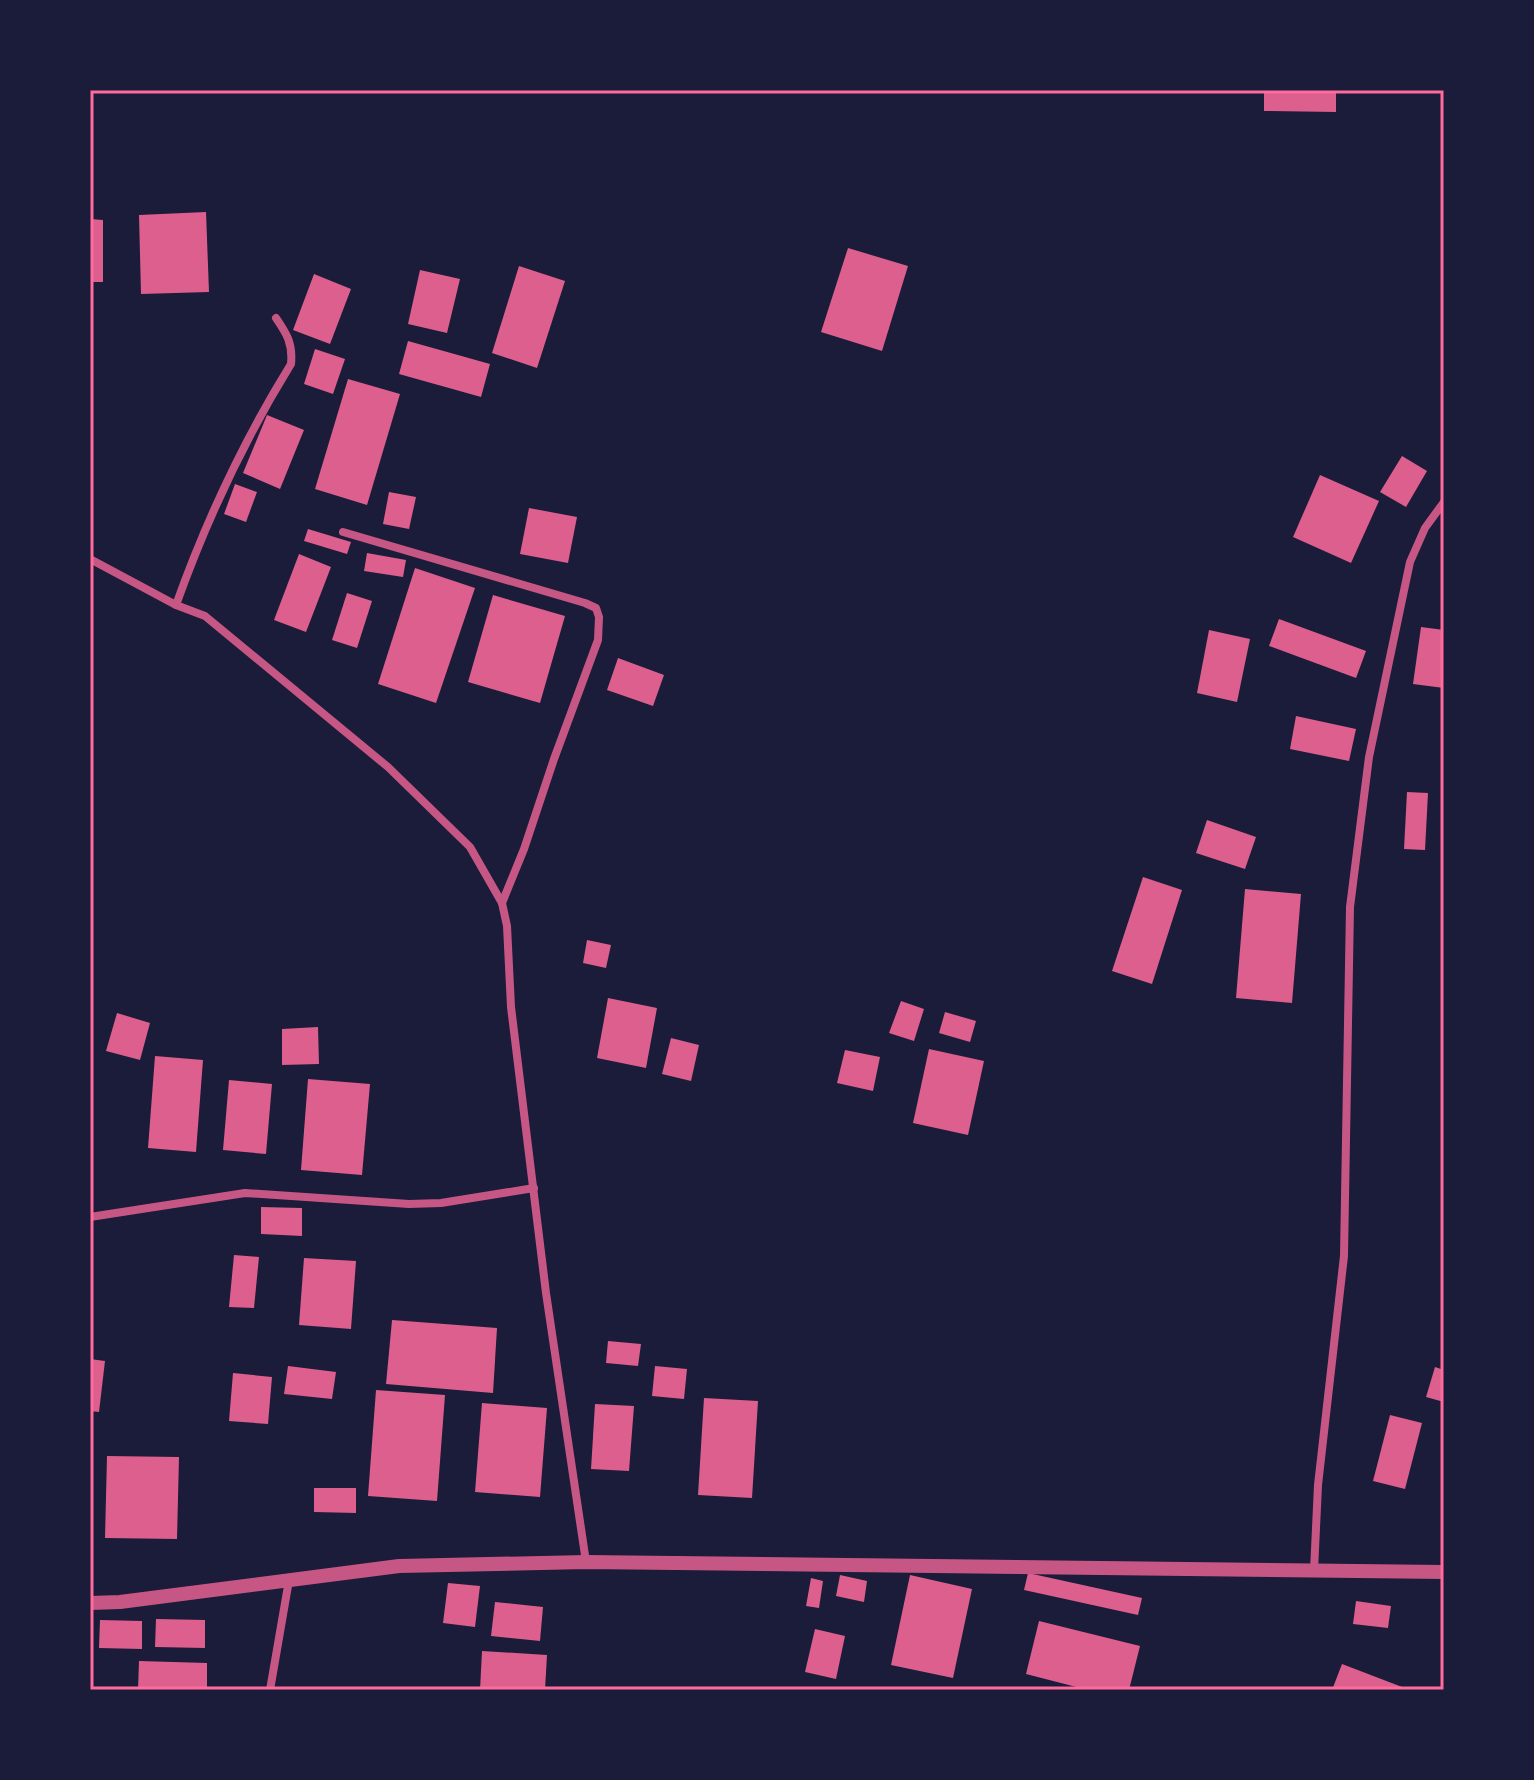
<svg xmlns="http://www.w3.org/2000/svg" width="1534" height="1780" viewBox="0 0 1534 1780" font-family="Cabin,sans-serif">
<rect width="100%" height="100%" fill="#1b1b3a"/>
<g fill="#dd5f8e">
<path d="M1264 90H1336V112L1264 111Z"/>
<path d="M206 212 209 292 141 294 139 215Z"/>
<path d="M90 219 103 220V282H90Z"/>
<path d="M848 248 908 266 882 351 821 332Z"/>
<path d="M519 266 565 281 537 368 492 353Z"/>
<path d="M420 270 460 279 447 333 408 324Z"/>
<path d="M314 274 351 289 330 344 293 330Z"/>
<path d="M408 341 490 364 481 397 399 374Z"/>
<path d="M315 349 345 359 333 394 304 384Z"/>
<path d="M348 379 400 394 367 505 315 489Z"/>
<path d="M267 415 304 430 280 489 243 473Z"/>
<path d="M1402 456 1427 471 1406 507 1380 492Z"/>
<path d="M1320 475 1379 501 1351 563 1293 537Z"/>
<path d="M235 484 257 492 246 522 224 514Z"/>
<path d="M389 492 416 497 409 529 383 524Z"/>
<path d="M529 508 577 517 568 563 520 554Z"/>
<path d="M308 529 351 542 347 554 304 541Z"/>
<path d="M367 553 406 560 403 577 364 571Z"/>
<path d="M299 554 331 567 306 632 274 620Z"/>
<path d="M415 568 475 588 436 703 378 684Z"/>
<path d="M347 593 372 601 357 648 332 640Z"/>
<path d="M493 595 565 616 540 703 468 682Z"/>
<path d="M1279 619 1366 651 1356 678 1269 646Z"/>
<path d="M1421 627 1444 630V688L1413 684Z"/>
<path d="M1209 630 1250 639 1237 702 1197 693Z"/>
<path d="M618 658 664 675 653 706 607 690Z"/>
<path d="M1296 716 1356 729 1349 761 1290 749Z"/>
<path d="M1407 792 1428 793 1425 850 1404 849Z"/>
<path d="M1207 820 1256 837 1245 869 1196 853Z"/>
<path d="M1143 877 1182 890 1152 984 1112 971Z"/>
<path d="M1245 889 1301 894 1292 1003 1236 998Z"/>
<path d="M587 940 611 945 606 968 583 963Z"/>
<path d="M608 998 657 1008 646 1068 597 1058Z"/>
<path d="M901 1001 924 1009 914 1041 889 1033Z"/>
<path d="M945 1012 976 1021 970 1042 939 1033Z"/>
<path d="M117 1013 150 1023 140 1060 106 1051Z"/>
<path d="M318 1027 319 1064 282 1065V1029Z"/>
<path d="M671 1038 699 1045 691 1081 662 1074Z"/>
<path d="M929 1049 984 1061 968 1135 913 1123Z"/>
<path d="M845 1050 880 1057 873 1091 837 1083Z"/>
<path d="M155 1056 203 1060 196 1152 148 1148Z"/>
<path d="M308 1079 370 1084 362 1175 301 1170Z"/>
<path d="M229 1080 272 1084 266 1154 223 1150Z"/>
<path d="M261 1207 302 1208V1236L261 1234Z"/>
<path d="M234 1255 259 1257 254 1308 229 1307Z"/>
<path d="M304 1258 356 1261 351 1329 299 1325Z"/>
<path d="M392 1320 497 1328 493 1393 386 1384Z"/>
<path d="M608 1341 641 1344 638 1366 606 1363Z"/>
<path d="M90 1359 105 1361 99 1412 90 1411Z"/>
<path d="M288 1366 336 1372 332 1399 284 1394Z"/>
<path d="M655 1366 687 1369 684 1399 652 1396Z"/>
<path d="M1435 1367 1444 1370V1402L1426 1397Z"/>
<path d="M233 1373 272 1377 268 1424 229 1421Z"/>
<path d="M376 1390 445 1395 437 1501 368 1496Z"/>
<path d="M704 1398 758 1401 752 1498 698 1495Z"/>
<path d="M482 1403 547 1408 540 1497 475 1492Z"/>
<path d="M595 1404 634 1406 629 1471 591 1469Z"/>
<path d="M1390 1415 1422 1423 1405 1489 1373 1481Z"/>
<path d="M107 1456 179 1457 177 1539 105 1538Z"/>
<path d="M314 1488H356V1513L314 1512Z"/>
<path d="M1028 1573 1142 1598 1138 1615 1024 1590Z"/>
<path d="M840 1575 867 1581 864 1602 836 1596Z"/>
<path d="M910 1575 972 1589 953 1678 891 1665Z"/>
<path d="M811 1578 823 1581 819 1608 806 1606Z"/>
<path d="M448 1583 480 1586 475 1627 443 1623Z"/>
<path d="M1356 1601 1391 1606 1388 1628 1353 1624Z"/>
<path d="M495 1602 543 1607 540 1641 491 1636Z"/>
<path d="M156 1619 205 1620V1648L155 1647Z"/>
<path d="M100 1620 142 1621V1649L99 1648Z"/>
<path d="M1039 1621 1140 1646 1129 1690H1088L1026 1674Z"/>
<path d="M815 1629 845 1636 836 1679 805 1672Z"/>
<path d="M482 1651 547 1655 545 1690H480Z"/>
<path d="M139 1661 207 1663V1690H138Z"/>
<path d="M1342 1664 1410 1690H1332Z"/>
</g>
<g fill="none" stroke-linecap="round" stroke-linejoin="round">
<g stroke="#c65784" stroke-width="8">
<path d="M343 532 585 603 596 608 599 617 598 640 554 759 524 849 502 903 507 926 511 1007 546 1293 586 1562"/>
<path d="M90 559 176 605 205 616 388 767 470 847 502 903"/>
<path d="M176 605C206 521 244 440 291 364 293 344 287 334 276 318"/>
<path d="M90 1217 245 1193 409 1204 441 1203 534 1188"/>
<path d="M1314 1571 1318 1485 1344 1256 1350 907 1369 757 1410 562 1425 528 1444 502"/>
<path d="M270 1690 289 1580"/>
</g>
<path stroke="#c65784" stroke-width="14" d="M90 1603 120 1602 399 1566 586 1562 1444 1572"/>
</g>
<rect width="1534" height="1780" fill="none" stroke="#1b1b3a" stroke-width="184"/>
<rect x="92" y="92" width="1350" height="1596" fill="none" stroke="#ff6b9d" stroke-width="3"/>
</svg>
